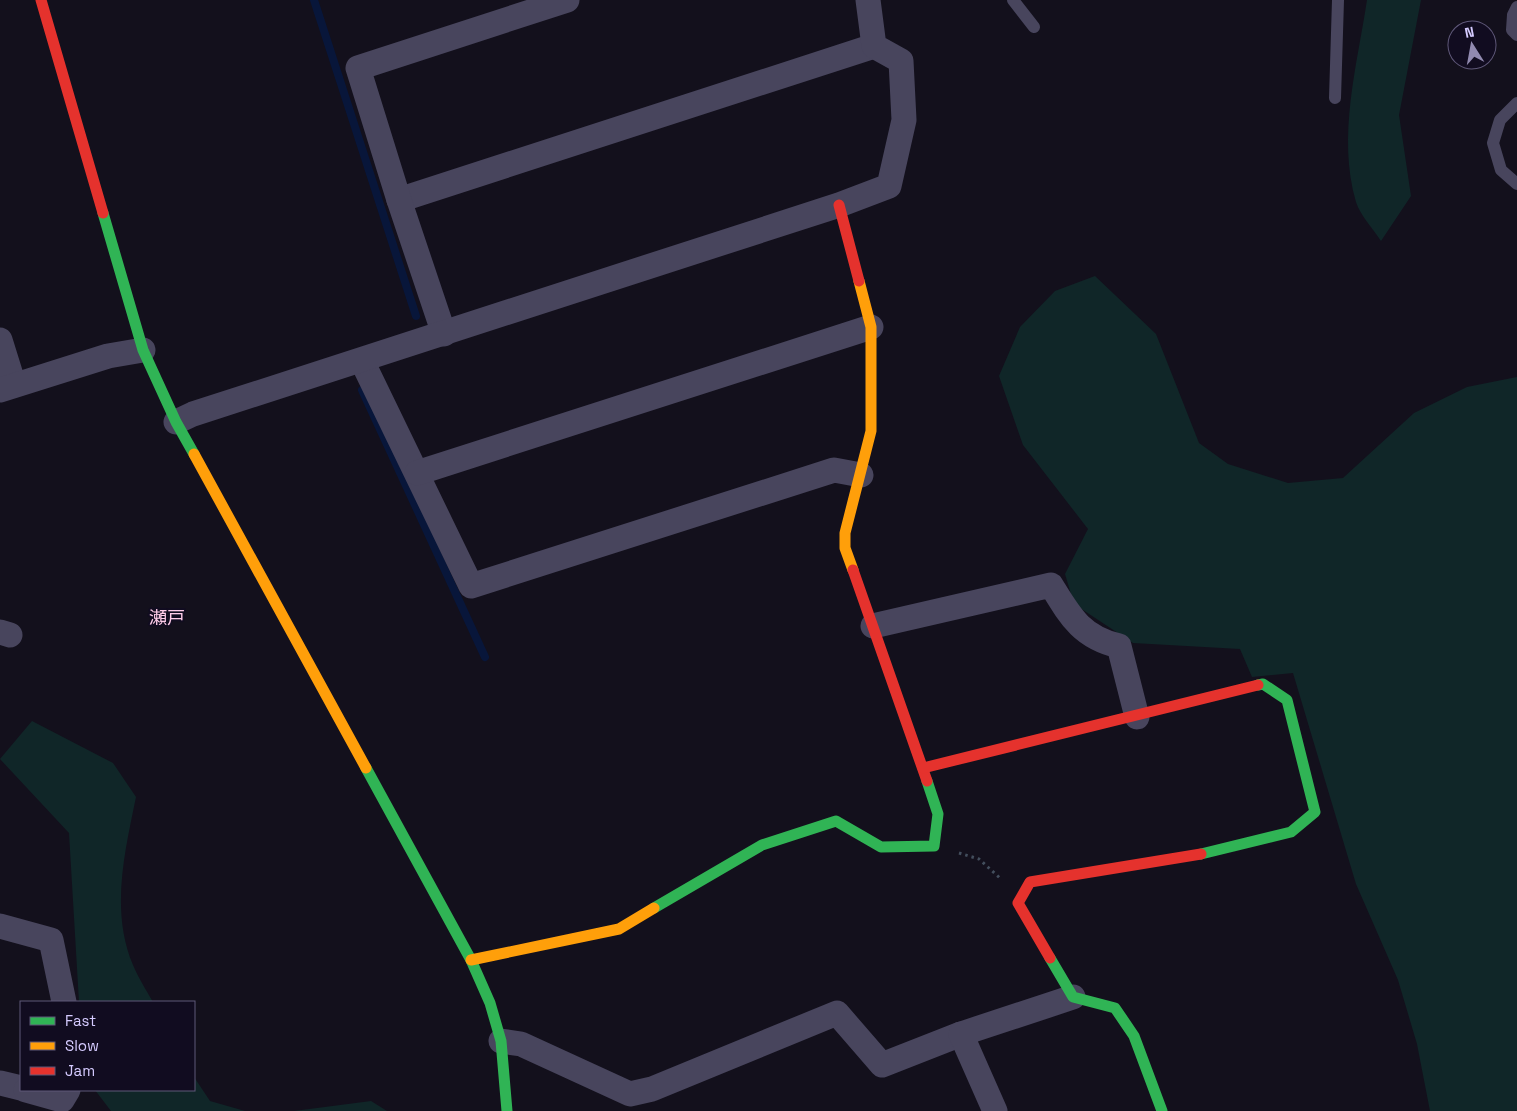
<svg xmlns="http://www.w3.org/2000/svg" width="1517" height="1111" viewBox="0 0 1517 1111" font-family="'Space Grotesk','Noto Sans JP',sans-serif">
<rect width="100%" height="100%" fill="#13101c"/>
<g fill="#102628">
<path d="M1367 0H1421L1399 115 1411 196 1381 241C1374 230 1360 215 1356 202 1337 136 1357 66 1367 0Z"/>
<path d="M1095 276 1156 334 1199 443 1228 464 1288 483 1343 478 1414 413 1467 387 1517 377V1111H1430L1417 1044 1398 980 1356 884 1293 673 1252 677 1240 649 1133 643 1074 604 1065 574 1088 529 1023 445 999 376 1020 327 1055 291Z"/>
<path d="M32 721 113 763 136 797C125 851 110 911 133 965 138 977 146 990 153 1002H79L69 833 0 759Z"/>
<path d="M194 1077 210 1101 245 1111H111L95 1090H194Z"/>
<path d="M371 1101 387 1111H294Z"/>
</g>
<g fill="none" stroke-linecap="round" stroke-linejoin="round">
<g stroke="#08163a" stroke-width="8">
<path d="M314 0 416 316"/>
<path d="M362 390 485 657"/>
</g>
<path stroke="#434e5d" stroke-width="3" stroke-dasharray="2.5 4" stroke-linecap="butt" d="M959 853 979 859 1001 879"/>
<g stroke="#48455d" stroke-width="12">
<path d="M1013 0 1034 27"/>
<path d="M1517 7 1513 15 1512 30 1517 35"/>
<path d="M1335 98 1338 0"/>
<path d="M1517 103 1500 120 1493 143 1501 170 1517 184"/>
</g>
<g stroke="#48455d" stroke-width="25">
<path d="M399 200 874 46"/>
<path d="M444 334 399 200 358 68 567 0"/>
<path d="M0 340 14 385"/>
<path d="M362 361 471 586 834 470 861 475"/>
<path d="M0 390 108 356 143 350"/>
<path d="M176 422 193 414 839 205 889 186 904 120 901 61 874 46 868 0"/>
<path d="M417 473 871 327"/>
<path d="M873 626 1051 585C1070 616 1081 637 1119 646L1137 717"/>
<path d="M0 632 10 635"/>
<path d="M0 926 51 940 64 1002"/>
<path d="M501 1041 521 1044 630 1094 652 1089 837 1013 882 1065 961 1034"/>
<path d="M0 1083 21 1088"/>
<path d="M26 1090 62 1100 68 1090"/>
<path d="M995 1111 961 1034 1073 997"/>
</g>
<g stroke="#30b455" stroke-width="11">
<path d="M103 213 143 350 176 422 194 454"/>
<path d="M366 768 471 960 490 1003 501 1041 507 1111"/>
<path d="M1201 854 1291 832 1315 812 1287 700 1263 684 1258 685"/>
<path d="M654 908 762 845 836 821 881 847 934 846 938 814 927 781"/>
<path d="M1050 958 1073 997 1115 1008 1134 1036 1162 1111"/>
</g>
<g stroke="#ff9f0a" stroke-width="11">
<path d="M194 454 366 768"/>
<path d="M853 570 845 548V533L871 431V327L859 281"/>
<path d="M471 960 619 929 654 908"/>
</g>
<g stroke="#e5322d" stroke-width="11">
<path d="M41 0 103 213"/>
<path d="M839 205 859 281"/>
<path d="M853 570 927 781"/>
<path d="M923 768 1258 685"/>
<path d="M1050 958 1018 903 1030 882 1201 854"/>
</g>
</g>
<g text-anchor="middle" stroke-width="4" stroke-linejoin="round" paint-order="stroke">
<g font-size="18" fill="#ffcde9" stroke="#110c20">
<text x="167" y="624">瀬戸</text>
</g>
</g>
<rect x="20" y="1001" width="175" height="90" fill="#110c20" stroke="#5f5879"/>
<rect x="30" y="1017" width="25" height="8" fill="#30b455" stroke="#5f5879"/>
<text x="65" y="1026" font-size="15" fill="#d5cbff">Fast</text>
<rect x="30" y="1042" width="25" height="8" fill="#ff9f0a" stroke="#5f5879"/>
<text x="65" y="1051" font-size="15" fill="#d5cbff">Slow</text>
<rect x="30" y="1067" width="25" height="8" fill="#e5322d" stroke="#5f5879"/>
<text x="65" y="1076" font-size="15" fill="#d5cbff">Jam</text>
<g transform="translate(1472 45) rotate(349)"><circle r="24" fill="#110c20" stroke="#5f5879"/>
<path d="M0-4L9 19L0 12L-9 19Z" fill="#918ab0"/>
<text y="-8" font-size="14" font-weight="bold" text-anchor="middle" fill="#d5cbff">N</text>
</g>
</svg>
